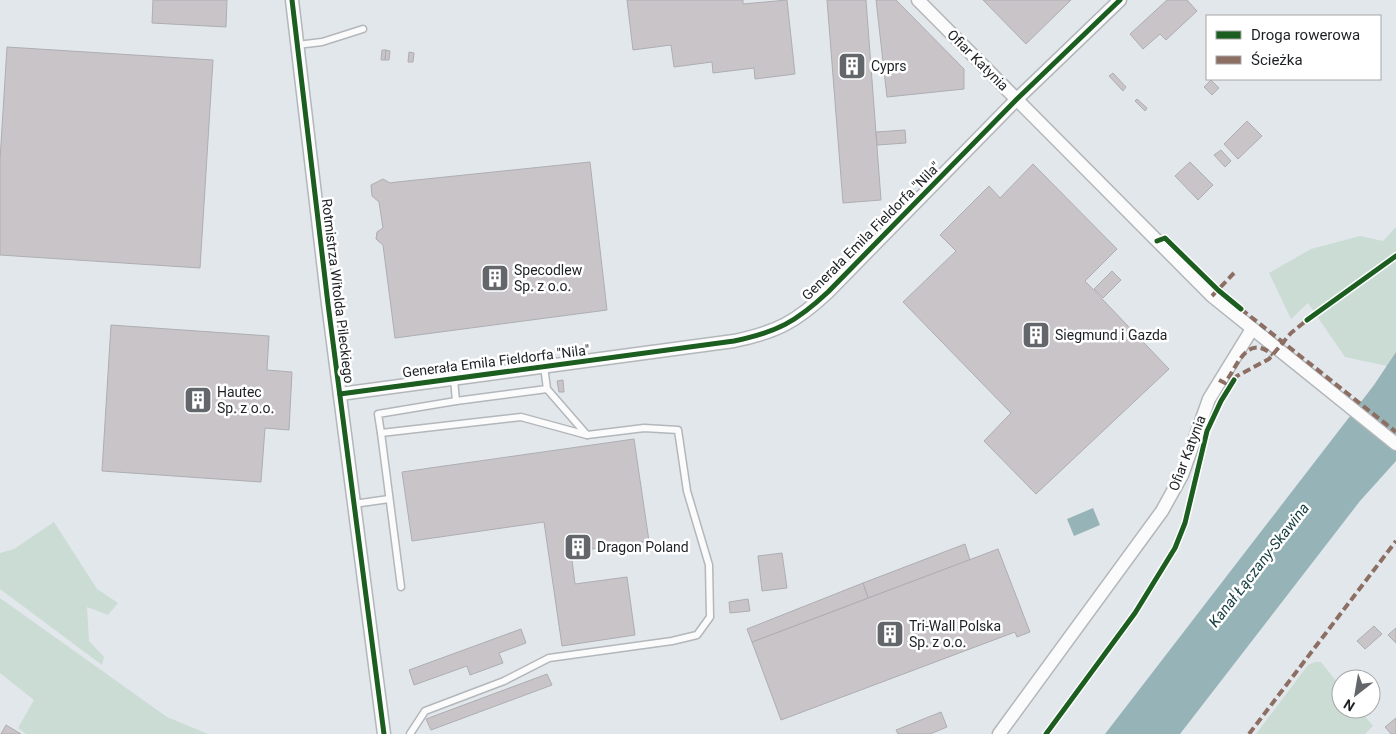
<svg xmlns="http://www.w3.org/2000/svg" width="1396" height="734" viewBox="0 0 1396 734" font-family="Roboto,sans-serif">
<rect width="100%" height="100%" fill="#e2e7ec"/>
<g fill="#cbdcd4">
<path d="M1396 227V352L1387 366 1345 357 1308 303 1291 319 1269 273 1311 249 1360 236 1383 241Z"/>
<path d="M54 522 97 589 118 603 108 615 87 607 89 641 104 657 102 665 0 589V553L14 549Z"/>
<path d="M0 598 167 717 208 734H26L18 728 34 700 0 673Z"/>
<path d="M1315 662H1321L1341 687V709H1359L1373 726 1365 734H1256L1308 665Z"/>
</g>
<g fill="#96b4b8">
<path d="M1396 352V461L1360 501 1180 734H1105L1374 385Z"/>
<path d="M1093 508 1100 525 1074 536 1067 519Z"/>
</g>
<g fill="#c9c4c8" stroke="#adaeb1">
<path d="M153 0H227L226 27 152 23Z"/>
<path d="M627 0H743V4L787 0 795 74 755 79 754 68 713 73 712 62 674 67 671 45 633 50Z"/>
<path d="M827 0H866L881 200 843 203Z"/>
<path d="M876 0H896L964 69V89L887 97Z"/>
<path d="M983 0H1071L1026 44Z"/>
<path d="M1167 0H1187L1197 11 1166 40 1160 34 1143 49 1130 34Z"/>
<path d="M7 47 213 60 200 268 0 255V160Z"/>
<path d="M382 50H386L385 60H381Z"/>
<path d="M386 50 390 51 389 60H385Z"/>
<path d="M409 52 414 53 413 62H408Z"/>
<path d="M1113 73 1126 87 1123 91 1109 76Z"/>
<path d="M1211 80 1219 88 1212 95 1204 87Z"/>
<path d="M1137 99 1147 108 1145 111 1135 101Z"/>
<path d="M1247 121 1262 136 1238 159 1224 144Z"/>
<path d="M905 130 906 143 877 145 876 132Z"/>
<path d="M1221 150 1231 161 1225 167 1214 155Z"/>
<path d="M590 162 607 310 395 338 383 245 376 239 377 232 383 228 379 202 372 196 371 185 383 179 390 183 397 182Z"/>
<path d="M1190 162 1213 185 1198 200 1175 176Z"/>
<path d="M1033 164 1117 249 1085 281 1169 369 1036 494 984 441 1011 413 903 302 956 251 940 235 989 186 1000 198Z"/>
<path d="M1112 271 1121 280 1103 298 1094 289Z"/>
<path d="M111 325 269 336 267 370 292 372 289 430 265 428 261 482 102 471Z"/>
<path d="M563 380 564 392H559L557 381Z"/>
<path d="M634 439 649 541 571 552 575 584 627 577 635 635 562 646 544 522 412 541 402 472Z"/>
<path d="M965 544 970 560 868 598 863 583Z"/>
<path d="M998 549 1030 632 1017 637 1015 632 781 720 752 642Z"/>
<path d="M782 553 787 588 762 591 758 556Z"/>
<path d="M863 583 868 598 752 642 747 629Z"/>
<path d="M748 599 750 611 730 613 729 602Z"/>
<path d="M1374 626 1382 634 1365 649 1357 641Z"/>
<path d="M1396 628V643L1388 635Z"/>
<path d="M521 629 526 643 499 653 503 663 470 675 467 666 414 685 409 670Z"/>
<path d="M547 674 552 685 431 730 426 719Z"/>
<path d="M941 712 947 727 930 734H898L896 730Z"/>
<path d="M1396 718V734H1391L1385 727Z"/>
<path d="M6 725 21 734H1Z"/>
</g>
<g fill="none" stroke-linecap="round" stroke-linejoin="round">
<defs>
<g id="service">
<path d="M297 45 322 42 363 29"/>
<path d="M454 379 456 401 547 389"/>
<path d="M456 401 378 414 381 433 521 417 587 435"/>
<path d="M381 433 401 587"/>
<path d="M354 504 389 499"/>
<path d="M410 734 425 711 504 681 549 658 672 641 697 635 710 617 709 565 687 491 678 430 644 428 587 435 547 389 544 366"/>
</g>
<g id="minor">
<path d="M292 0 328 304 384 734"/>
<path d="M918 0 1212 296 1396 444"/>
<path d="M340 394 734 341C777 332 796 322 828 292L1017 99 1120 0"/>
<path d="M999 734 1162 511 1182 475 1209 399 1252 329"/>
</g>
</defs>
<use href="#service" stroke="#b3b7ba" stroke-width="9"/>
<use href="#minor" stroke="#b3b7ba" stroke-width="15"/>
<use href="#service" stroke="#fbfbfc" stroke-width="6"/>
<use href="#minor" stroke="#fbfbfc" stroke-width="12"/>
<g stroke="#8d6e63" stroke-width="4" stroke-dasharray="8 4" stroke-linecap="butt">
<path d="M1212 296 1234 273"/>
<path d="M1241 309 1396 432"/>
<path d="M1219 380 1225 383C1238 365 1247 333 1273 355"/>
<path d="M1234 380 1237 376 1269 359 1291 333 1307 320"/>
<path d="M1249 734 1396 541"/>
</g>
<defs>
<g id="cycleway">
<path d="M292 0 328 304 384 734"/>
<path d="M1157 241 1165 238 1218 290 1241 309"/>
<path d="M1307 320 1396 256"/>
<path d="M340 394 734 341C777 332 796 322 828 292L1017 99 1120 0"/>
<path d="M1046 734 1135 613 1175 548 1185 523 1207 431 1221 401 1234 380"/>
</g>
</defs>
<use href="#cycleway" stroke="#fff" stroke-width="8"/>
<use href="#cycleway" stroke="#1b5e20" stroke-width="5"/>
</g>
<defs>
<symbol id="building-square" viewBox="-11 -11 22 22"><rect x="-9" y="-9" width="18" height="18" rx="4" fill="#63666a" stroke="#fff"/><path d="M-4-6H4V6H1V3H-1V6H-4ZM-2.5-4.3h1.7v1.8h-1.7ZM.8-4.3h1.7v1.8H.8ZM-2.5-1h1.7V.8h-1.7ZM.8-1h1.7V.8H.8Z" fill="#fff"/></symbol>
</defs>
<g fill-rule="evenodd">
<use href="#building-square" x="836" y="50" width="32" height="32"/>
<use href="#building-square" x="479" y="262" width="32" height="32"/>
<use href="#building-square" x="1020" y="319" width="32" height="32"/>
<use href="#building-square" x="182" y="384" width="32" height="32"/>
<use href="#building-square" x="562" y="531" width="32" height="32"/>
<use href="#building-square" x="874" y="618" width="32" height="32"/>
</g>
<g text-anchor="middle" stroke-width="5" stroke-linejoin="round" paint-order="stroke">
<g font-size="14" fill="#1e2124" stroke="#fff">
<text transform="translate(978 60) rotate(45)" y="5">Ofiar Katynia</text>
<text transform="translate(871 231) rotate(-45)" y="5">Generała Emila Fieldorfa "Nila"</text>
<text transform="translate(338 291) rotate(83)" y="5">Rotmistrza Witolda Pileckiego</text>
<text transform="translate(496 361) rotate(-7)" y="5">Generała Emila Fieldorfa "Nila"</text>
<text transform="translate(1187 453) rotate(-69)" y="5">Ofiar Katynia</text>
</g>
<g font-size="14" fill="#1e2124" stroke="#fff" text-anchor="start">
<text x="871" y="71">Cyprs</text>
<text x="514" y="275">Specodlew<tspan x="514" dy="16">Sp. z o.o.</tspan></text>
<text x="1055" y="340">Siegmund i Gazda</text>
<text x="217" y="397">Hautec<tspan x="217" dy="16">Sp. z o.o.</tspan></text>
<text x="597" y="552">Dragon Poland</text>
<text x="909" y="631">Tri-Wall Polska<tspan x="909" dy="16">Sp. z o.o.</tspan></text>
</g>
<g font-size="15" font-style="italic" fill="#143c3f" stroke="#fff">
<text transform="translate(1259 565) rotate(-52)" y="5">Kanał Łączany-Skawina</text>
</g>
</g>
<rect x="1206" y="15" width="175" height="65" fill="#ffffff" stroke="#a5a6a7"/>
<rect x="1216" y="31" width="25" height="8" fill="#1b5e20" stroke="#a5a6a7"/>
<text x="1251" y="40" font-size="15" fill="#1e2124">Droga rowerowa</text>
<rect x="1216" y="56" width="25" height="8" fill="#8d6e63" stroke="#a5a6a7"/>
<text x="1251" y="65" font-size="15" fill="#1e2124">Ścieżka</text>
<g transform="translate(1356 694) rotate(211)"><circle r="24" fill="#ffffff" stroke="#a5a6a7"/>
<path d="M0-4L9 19L0 12L-9 19Z" fill="#63666a"/>
<text y="-8" font-size="14" font-weight="bold" text-anchor="middle" fill="#1e2124">N</text>
</g>
</svg>
